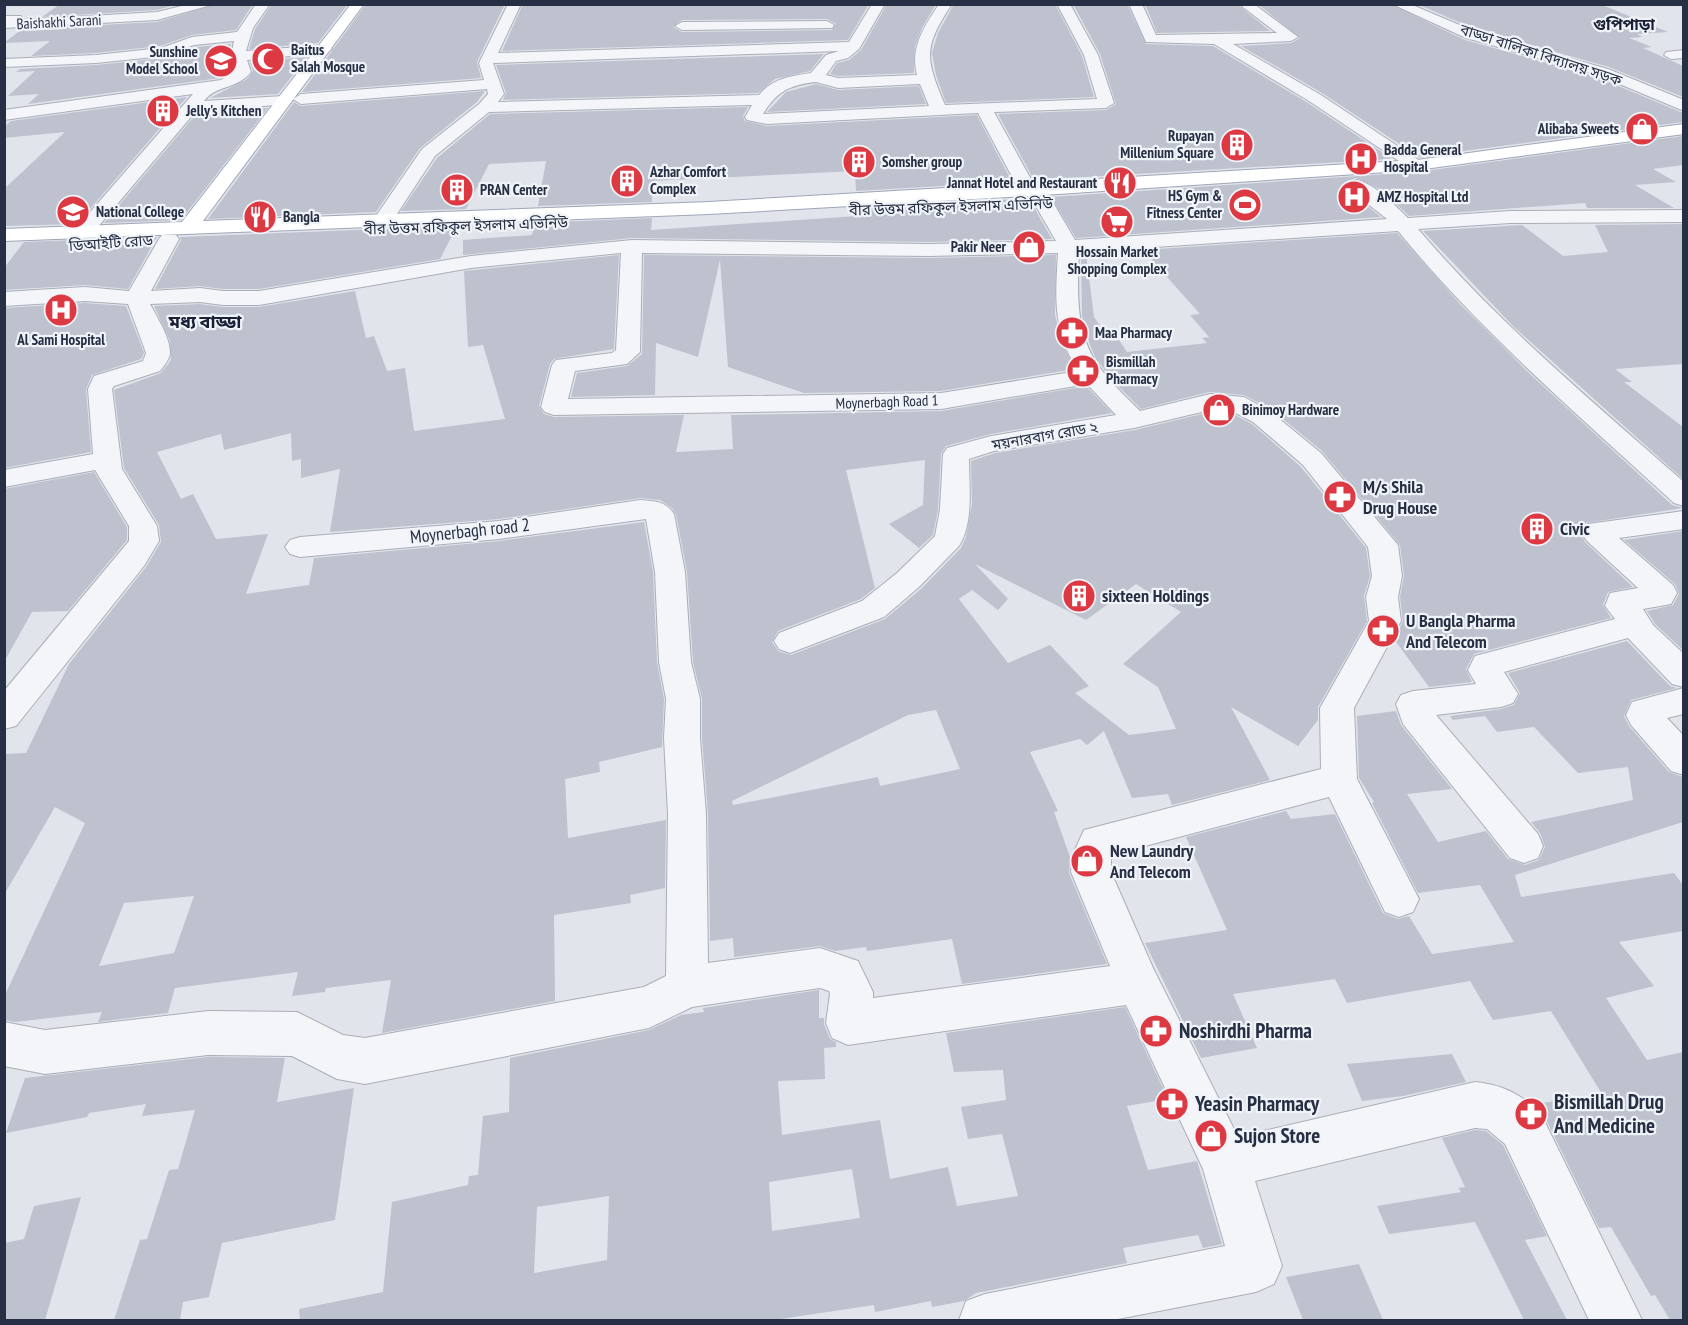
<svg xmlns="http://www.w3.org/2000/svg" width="1688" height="1325" viewBox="0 0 1688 1325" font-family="'PT Sans Narrow','Noto Sans Bengali',sans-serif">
<rect width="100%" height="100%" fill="#e1e4eb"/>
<g fill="#bdc2ce" fill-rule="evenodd">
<path d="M60 4H178L157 10 42 17Z"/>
<path d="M217 4H253L236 30 192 35 160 46 96 53 31 56 50 41 4 43 22 29 157 22Z"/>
<path d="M272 4H348L318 43 249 49 255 29Z"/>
<path d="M366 4H505L477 62 481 78 302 92Z"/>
<path d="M523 4H869L848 40 502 51ZM827 19 836 24 832 30 682 32 673 27 682 20Z"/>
<path d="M887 4H936L922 28 915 46 914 73 838 76 830 74 837 63 849 60 861 50Z"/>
<path d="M954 4H1055L1082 56 1094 97 946 103 936 75 932 53 938 33Z"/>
<path d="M1073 4H1127L1146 44 1213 46 1308 103 1392 159 1034 180 998 114 1106 110 1116 104 1100 54Z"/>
<path d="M1145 4H1237L1270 31 1157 33Z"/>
<path d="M1258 4H1390L1465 40 1597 77 1683 113V122L1419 157 1322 93 1241 46 1291 43 1300 38Z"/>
<path d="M1417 4H1600L1668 32 1637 34 1642 37 1629 38 1652 47 1643 48 1683 66V97L1609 67 1477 30Z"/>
<path d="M231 44 229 57 232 70 220 78 28 104 39 94 8 96 35 71 16 72 20 69 96 65 163 58 194 47Z"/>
<path d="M824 54 810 71 775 79 758 93 503 100 506 93 496 65Z"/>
<path d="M307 57 278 94 210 98 247 79 253 71 250 62Z"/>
<path d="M816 84 838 90 919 86 926 104 767 112 786 92Z"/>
<path d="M485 91 477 102 420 148 376 212 208 219 294 102 301 106Z"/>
<path d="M187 97 77 224 4 226V189L65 132 4 138V127L11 121Z"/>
<path d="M748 107 743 116 745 121 767 126 977 115 1012 182 856 191 855 171 652 181V202L538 206 546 161 489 164 466 209 401 211 437 158 490 114Z"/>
<path d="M268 108 181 220 104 223 197 113Z"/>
<path d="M1683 136V165L1653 169 1676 182 1635 185 1674 208H1587L1585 203 1409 216 1380 189 1356 178 1348 181 1346 185 1348 191 1381 217 1076 238 1051 197 1417 172Z"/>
<path d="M1035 198 1032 204 1052 239 929 242 632 238 463 255V240L532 235 534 223 652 218 651 230 858 216 857 208Z"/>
<path d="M1683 224V364L1615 369 1632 382H1624L1683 427V479L1514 327 1423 231 1522 225 1563 256 1608 252 1595 225Z"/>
<path d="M457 226 440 259 259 289H223L200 286 155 289 181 240 180 237Z"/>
<path d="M1397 233 1461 305 1530 374 1672 505 1683 508 1586 523 1580 533 1585 542 1633 587 1608 592 1603 605 1611 618 1474 654 1466 669 1472 682 1429 687 1394 639 1403 621 1400 597 1404 576 1400 545 1322 451 1272 410 1244 395 1209 392 1141 409 1114 382 1096 359 1090 345 1082 316 1081 254H1086L1094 317 1111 341 1119 340 1127 352 1207 343 1202 338 1209 337 1190 315 1200 314 1143 250Z"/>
<path d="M157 237 128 289 85 285 4 290V268L24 242Z"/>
<path d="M619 255 614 349 554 359 550 364 539 406 544 414 554 417 684 415 676 452 733 449 731 415 941 411 1086 386 1112 413 991 434 946 446 941 454 938 509 933 535 919 548 889 524 923 505 925 460 846 470 875 588 861 599 778 631 772 642 778 651 791 655 885 619 921 589 961 548 966 537 972 504 971 461 995 453 1135 430 1210 412H1229L1252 424 1301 467 1366 548 1370 576 1364 596 1367 621 1318 707V720L1298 746 1231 707 1270 780 1172 805 1168 794 1132 798 1104 731 1087 745 1080 739 1030 752 1058 811 1054 812 1070 857 1069 873 1107 964 962 984 952 939 867 951 866 947 835 951 820 946 734 957 733 938 710 941 708 814 702 738V699L693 662 687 572 676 514 672 508 660 500 640 498 499 519 330 532 340 469 301 478V459L292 461 291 433 224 450 221 434 157 452 181 499 193 494 216 539 268 534 246 594 309 585 314 558 499 541 644 522 653 572 657 662 664 699 662 747 599 762 600 772 565 779 568 838 666 820 665 888 630 895 631 903 554 915 555 1001 382 1033 391 980 326 988 325 992 292 996 298 972 175 988 168 1013 98 1022 102 1012 15 1022 4 1020V997L85 823 55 807 4 895V754L26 753 69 664 146 567 161 542 159 525 124 468 114 390 161 373 171 360 170 341 154 306 200 304 223 307H259L355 291 366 338 374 336 387 371 405 368 414 431 505 419 483 345 468 347 464 271ZM975 564 1086 620 1136 584 1181 612 1123 664 1158 687 1176 729 1129 735 1075 693 1089 686 1050 645 1008 663 959 599 972 590 998 610 1008 599ZM936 710 960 769 880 786 878 777 733 805 732 801 908 715ZM194 896 174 953 99 966 124 903Z"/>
<path d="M644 255 929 258 1056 255 1055 315 1062 342 1075 369 941 391 804 393 728 367 720 260 698 357 656 343 655 395 571 397 577 373 627 366 642 354Z"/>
<path d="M85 303 126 306 144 353 141 359 92 375 86 389 91 452 4 468V308Z"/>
<path d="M94 472 127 527V540L68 611 32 612 4 662V489Z"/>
<path d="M1683 531V650L1655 624 1647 611 1673 605 1679 594 1675 584 1624 540Z"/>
<path d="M1627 641 1670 686 1677 688 1631 700 1624 716 1629 726 1669 772 1683 777V822L1515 875 1521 897 1674 873 1683 885V931L1619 942 1654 986 1606 998 1647 1060 1683 1052V1320H1670L1655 1295 1651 1296 1611 1227 1599 1228 1541 1109 1535 1104 1602 1094 1551 1011 1493 1020 1470 981 1347 1003 1335 979 1233 994 1257 1048 1201 1058 1145 943 1227 930 1186 837 1286 811 1291 819 1335 814 1383 913 1398 919 1409 916 1432 954 1514 942 1480 885 1418 893 1372 803 1374 802 1359 778 1357 716 1396 711 1401 725 1452 789 1407 794 1438 842 1486 831 1508 859 1525 865 1539 860 1545 847 1540 833 1531 822 1633 800 1628 767 1578 773 1534 727 1497 732 1485 716 1453 720 1450 716 1501 709 1514 705 1520 693 1508 673Z"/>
<path d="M819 990V1018H824V1024L830 1039 836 1042V1047L824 1048 825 1079 778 1081 782 1135 880 1120 890 1179 948 1167 957 1206 1018 1196 1002 1134 968 1139 961 1107 1006 1100 1003 1070 954 1072 946 1033 1125 1007 1168 1099 1127 1106 1148 1170 1197 1161 1222 1244 1203 1248 1198 1235 1123 1248 1127 1263 976 1293 964 1301 932 1307 931 1301 875 1312 874 1305 774 1320H300L299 1309 383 1292 392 1202 468 1185 469 1176 478 1175 483 1116 509 1112 510 1058 649 1030 681 1015 704 1012 703 1008ZM852 1169 860 1218 772 1231 769 1182ZM609 1196 607 1260 534 1273 537 1207Z"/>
<path d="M1452 1054 1466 1082 1403 1096 1362 1101 1347 1064Z"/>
<path d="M208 1057 285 1058 277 1102 354 1088 335 1220 222 1243 209 1297 183 1302 180 1320H114L140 1240 147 1239 169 1170 178 1169 195 1110 142 1116 146 1104 89 1113 87 1117 6 1133 25 1078Z"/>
<path d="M1475 1130 1486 1131 1503 1145 1547 1236 1525 1240 1567 1320H1524L1475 1222 1389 1234 1377 1206 1461 1192 1458 1188 1465 1187 1442 1138Z"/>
<path d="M81 1197 45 1320H4V1243L24 1239 34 1206Z"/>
<path d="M1359 1264 1383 1320H1303L1286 1277Z"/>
</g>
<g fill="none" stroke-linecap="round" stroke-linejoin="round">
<defs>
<g id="minor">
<path d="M190 4H215L157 20 4 28V16H21L22 20 157 12Z"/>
<path d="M256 4H270L253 28 246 51 325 45 332 49 325 53 247 60 251 72C238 89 216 85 204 101L283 96 291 101 289 104 196 111 91 235H77L74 231 77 227 193 94 4 120V110L221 80 235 71 231 56 234 41 194 45 163 56 96 63 4 67V59L96 55 161 48 192 37 237 32Z"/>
<path d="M508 4H521L498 53 849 42 872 4H885L859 49 848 58 836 61 826 75 838 78 917 75C910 47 924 27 939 4H952C923 48 925 58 945 105L1097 99 1084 55 1057 4H1070L1098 55 1114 103 1106 108 994 112 1037 190 1035 194H1021L1019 190 978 113 767 124 747 120 745 117 752 105 489 112 435 156 391 223H377L374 219 422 149 479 104 488 94 487 89 301 104 293 99 301 94 484 80 479 63ZM839 51 826 55 811 73C791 76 773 78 759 95L498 102 504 94 493 63ZM816 82 838 88 920 84 929 106 763 114C777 91 790 85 816 82Z"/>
<path d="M1129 4H1142L1156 35 1277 33 1239 4H1254L1298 37 1291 41 1233 44 1321 95 1426 165 1423 169H1411L1309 101 1214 44 1146 42Z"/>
<path d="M1392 4H1410L1476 32 1608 69 1684 100V111L1598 75 1466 38Z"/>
<path d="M827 21 834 25 832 28 682 30 675 26 682 22Z"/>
<path d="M1684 50V58L1671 59 1664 55 1666 52Z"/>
<path d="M1357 180C1377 185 1394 205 1408 218L1510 211 1684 210V222L1510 223 1418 229C1497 322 1592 401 1684 482V506L1674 503C1579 416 1480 331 1398 231L1079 252C1077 295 1075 339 1104 373 1115 387 1128 399 1140 411L1210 394 1244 397 1271 412 1321 453 1398 545 1402 576 1398 597 1401 621 1354 708 1357 779 1419 899 1413 912 1399 917 1385 912 1329 797 1111 855V872L1153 968 1238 1137 1475 1082C1504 1085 1516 1093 1539 1110L1642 1320H1589L1505 1144 1487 1129 1475 1128 1255 1181 1282 1266 1274 1284 1256 1292 1113 1320H959L966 1301 985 1294 1225 1246 1203 1169 1126 1005 848 1045 832 1038 826 1023 830 994 829 991 820 988 692 1007 649 1028 365 1084 337 1079 292 1056 208 1055 45 1074 4 1066V1022L45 1030 208 1011 297 1012 343 1035 365 1038 644 987 666 976 668 814 664 738 666 699 659 662 655 572 646 519 499 539 300 557 290 554 285 547 290 540 300 537 499 521 640 500C654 501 666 501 674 514L685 572 691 662 700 699V738L706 814 708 963 820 948 858 961 873 992V998L1110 966 1071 872 1073 854 1084 830 1321 769 1320 708 1369 621 1366 597 1372 576 1368 547 1303 465 1253 422 1230 410H1210L1134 428 994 451 969 459C969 485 974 523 959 546L919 587 884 617 790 653 779 649 774 641 779 633 862 601 897 573 935 536 940 509 943 454 947 448 991 436 1116 415 1087 384 941 409 554 415 545 412 541 407 552 365 556 360 612 353 616 350 621 253 471 268 259 305H223L200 302 150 304C157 317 171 339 170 354 169 360 164 366 160 371L114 386 112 389 122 469 157 526 159 541 144 566 16 726 4 729V691L129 541V526L95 470 4 487V470L93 454 88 389 94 376 143 361 146 353 128 304 85 301 4 306V292L85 287 129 291 159 239 162 235H176L179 239 151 291 200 288 223 291H259L471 256 632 240 929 244 1056 241 1034 203 1037 199H1051L1075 240 1387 219 1350 190 1348 186 1350 182ZM642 253 929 256 1058 253C1055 301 1053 329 1078 371L941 393 568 399 575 371 627 364 640 352Z"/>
<path d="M1684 511V529L1619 538 1673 585 1677 593 1671 604 1643 609 1653 625 1684 654V687L1672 684 1628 638 1504 672 1518 694 1513 703 1501 707 1436 715 1538 834 1543 846 1538 858 1524 863 1510 858 1403 724 1396 704 1401 695 1413 691 1476 684 1468 670 1475 656 1615 619 1605 606 1610 593 1638 588 1587 541 1582 534 1588 524Z"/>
<path d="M1684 688V714L1667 718 1684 736V775L1671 771 1631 725 1626 715 1632 702Z"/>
</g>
<path id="major" d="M351 4H364L203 221 709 202 1417 160 1684 124V134L1417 170 1028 196 709 214 4 241V229L182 222Z"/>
</defs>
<use href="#minor" stroke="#a9aeb9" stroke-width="2"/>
<use href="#major" stroke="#9fa6b8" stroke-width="2"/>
<use href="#minor" fill="#f4f5f9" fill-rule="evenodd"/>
<use href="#major" fill="#fff" fill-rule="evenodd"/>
</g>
<defs>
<symbol id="mosque-disc" viewBox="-11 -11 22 22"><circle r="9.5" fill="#dc3943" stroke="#f0f3f8"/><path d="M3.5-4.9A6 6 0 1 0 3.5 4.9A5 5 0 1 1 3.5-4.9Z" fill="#fff"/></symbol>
<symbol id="school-disc" viewBox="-11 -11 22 22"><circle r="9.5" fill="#dc3943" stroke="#f0f3f8"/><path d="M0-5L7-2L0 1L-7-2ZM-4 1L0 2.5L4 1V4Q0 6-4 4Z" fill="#fff"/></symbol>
<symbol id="building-disc" viewBox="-11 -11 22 22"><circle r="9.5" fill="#dc3943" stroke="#f0f3f8"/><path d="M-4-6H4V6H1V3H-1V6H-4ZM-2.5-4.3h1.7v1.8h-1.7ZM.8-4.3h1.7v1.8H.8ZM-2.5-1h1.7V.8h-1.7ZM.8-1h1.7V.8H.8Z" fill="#fff"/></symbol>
<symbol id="shop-disc" viewBox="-11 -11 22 22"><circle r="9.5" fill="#dc3943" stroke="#f0f3f8"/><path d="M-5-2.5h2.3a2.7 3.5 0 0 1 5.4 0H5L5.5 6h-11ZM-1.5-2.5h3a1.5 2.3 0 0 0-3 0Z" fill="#fff"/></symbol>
<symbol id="hospital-disc" viewBox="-11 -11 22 22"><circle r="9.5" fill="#dc3943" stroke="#f0f3f8"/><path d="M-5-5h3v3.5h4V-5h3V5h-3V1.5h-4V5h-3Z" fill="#fff"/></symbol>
<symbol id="restaurant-disc" viewBox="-11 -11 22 22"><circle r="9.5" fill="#dc3943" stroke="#f0f3f8"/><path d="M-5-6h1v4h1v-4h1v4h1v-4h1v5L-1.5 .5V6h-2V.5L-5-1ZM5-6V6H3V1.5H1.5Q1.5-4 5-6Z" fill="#fff"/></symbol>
<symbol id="stadium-disc" viewBox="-11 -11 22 22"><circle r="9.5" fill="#dc3943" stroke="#f0f3f8"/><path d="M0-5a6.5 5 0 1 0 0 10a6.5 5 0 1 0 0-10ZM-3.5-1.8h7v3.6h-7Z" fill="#fff"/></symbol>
<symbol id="university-disc" viewBox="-11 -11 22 22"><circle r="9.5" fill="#dc3943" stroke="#f0f3f8"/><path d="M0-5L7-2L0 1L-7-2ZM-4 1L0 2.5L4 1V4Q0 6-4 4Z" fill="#fff"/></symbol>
<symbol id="supermarket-disc" viewBox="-11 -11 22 22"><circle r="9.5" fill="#dc3943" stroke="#f0f3f8"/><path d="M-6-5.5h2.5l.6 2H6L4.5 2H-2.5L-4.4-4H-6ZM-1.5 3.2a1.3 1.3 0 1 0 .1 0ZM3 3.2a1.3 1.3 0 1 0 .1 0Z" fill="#fff"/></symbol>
<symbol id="pharmacy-disc" viewBox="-11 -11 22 22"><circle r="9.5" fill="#dc3943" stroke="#f0f3f8"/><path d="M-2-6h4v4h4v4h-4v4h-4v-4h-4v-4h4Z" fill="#fff"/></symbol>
</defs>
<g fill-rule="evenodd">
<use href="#mosque-disc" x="249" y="40" width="38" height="38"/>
<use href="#school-disc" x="202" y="42" width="38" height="38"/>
<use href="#building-disc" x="144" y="92" width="38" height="38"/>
<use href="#shop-disc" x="1623" y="110" width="38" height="38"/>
<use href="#building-disc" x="1218" y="126" width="38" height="38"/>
<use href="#hospital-disc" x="1342" y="140" width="38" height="38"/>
<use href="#building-disc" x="840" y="143" width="38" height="38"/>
<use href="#building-disc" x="608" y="162" width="38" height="38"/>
<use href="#restaurant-disc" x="1101" y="164" width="38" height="38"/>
<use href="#building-disc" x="438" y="171" width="38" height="38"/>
<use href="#hospital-disc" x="1335" y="178" width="38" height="38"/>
<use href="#stadium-disc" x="1226" y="186" width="38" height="38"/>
<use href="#university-disc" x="54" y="193" width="38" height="38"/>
<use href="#restaurant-disc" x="241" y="198" width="38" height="38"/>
<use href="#supermarket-disc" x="1098" y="203" width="38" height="38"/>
<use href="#shop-disc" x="1010" y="228" width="38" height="38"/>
<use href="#hospital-disc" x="42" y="291" width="38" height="38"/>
<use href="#pharmacy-disc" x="1053" y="314" width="38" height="38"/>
<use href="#pharmacy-disc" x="1064" y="352" width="38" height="38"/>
<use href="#shop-disc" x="1200" y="391" width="38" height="38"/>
<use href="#pharmacy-disc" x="1321" y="478" width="38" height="38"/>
<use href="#building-disc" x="1518" y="510" width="38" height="38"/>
<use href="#building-disc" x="1060" y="577" width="38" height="38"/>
<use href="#pharmacy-disc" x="1364" y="612" width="38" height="38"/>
<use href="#shop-disc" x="1068" y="842" width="38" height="38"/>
<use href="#pharmacy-disc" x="1137" y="1012" width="38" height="38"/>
<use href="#pharmacy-disc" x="1153" y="1085" width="38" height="38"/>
<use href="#pharmacy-disc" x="1512" y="1095" width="38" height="38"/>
<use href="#shop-disc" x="1192" y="1117" width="38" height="38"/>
</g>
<g text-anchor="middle" stroke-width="4.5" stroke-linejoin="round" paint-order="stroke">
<g font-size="15" fill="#272f44" stroke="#f0f3f8">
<text transform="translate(59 22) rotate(-3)" y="5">Baishakhi Sarani</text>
<text transform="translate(1541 55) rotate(18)" y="5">বাড্ডা বালিকা বিদ্যালয় সড়ক</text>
<text transform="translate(951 207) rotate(-2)" y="5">বীর উত্তম রফিকুল ইসলাম এভিনিউ</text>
<text transform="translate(466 226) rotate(-2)" y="5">বীর উত্তম রফিকুল ইসলাম এভিনিউ</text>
<text transform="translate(111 243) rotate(-4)" y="5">ডিআইটি রোড</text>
<text transform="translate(887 402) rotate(-2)" y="5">Moynerbagh Road 1</text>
<text transform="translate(1045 436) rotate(-10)" y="5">ময়নারবাগ রোড ২</text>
</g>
<g font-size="15" font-weight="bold" fill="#272f44" stroke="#f0f3f8" text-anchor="start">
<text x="291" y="55">Baitus<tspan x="291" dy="17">Salah Mosque</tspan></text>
<text x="198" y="57" text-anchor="end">Sunshine<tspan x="198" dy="17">Model School</tspan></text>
<text x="186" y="116">Jelly's Kitchen</text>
<text x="1619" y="134" text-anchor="end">Alibaba Sweets</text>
<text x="1214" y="141" text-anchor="end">Rupayan<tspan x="1214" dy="17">Millenium Square</tspan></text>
<text x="1384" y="155">Badda General<tspan x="1384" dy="17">Hospital</tspan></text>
<text x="882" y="167">Somsher group</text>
<text x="650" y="177">Azhar Comfort<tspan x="650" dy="17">Complex</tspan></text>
<text x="1097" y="188" text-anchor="end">Jannat Hotel and Restaurant</text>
<text x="480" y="195">PRAN Center</text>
<text x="1222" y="201" text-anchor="end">HS Gym &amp;<tspan x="1222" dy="17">Fitness Center</tspan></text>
<text x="1377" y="202">AMZ Hospital Ltd</text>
<text x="96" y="217">National College</text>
<text x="283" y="222">Bangla</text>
<text x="1006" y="252" text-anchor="end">Pakir Neer</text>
<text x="1117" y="257" text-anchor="middle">Hossain Market<tspan x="1117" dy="17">Shopping Complex</tspan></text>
<text x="1095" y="338">Maa Pharmacy</text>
<text x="61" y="345" text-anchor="middle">Al Sami Hospital</text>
<text x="1106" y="367">Bismillah<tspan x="1106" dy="17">Pharmacy</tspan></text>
<text x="1242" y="415">Binimoy Hardware</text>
</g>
<g font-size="16" font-weight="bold" fill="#192035" stroke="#f0f3f8">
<text x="1624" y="30">গুপিপাড়া</text>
</g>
<g font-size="18" font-weight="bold" fill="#192035" stroke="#f0f3f8">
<text x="205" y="328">মধ্য বাড্ডা</text>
</g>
<g font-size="18" font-weight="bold" fill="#272f44" stroke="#f0f3f8" text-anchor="start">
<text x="1363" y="493">M/s Shila<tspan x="1363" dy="21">Drug House</tspan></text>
<text x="1560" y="535">Civic</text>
<text x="1102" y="602">sixteen Holdings</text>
<text x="1406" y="627">U Bangla Pharma<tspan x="1406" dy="21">And Telecom</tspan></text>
<text x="1110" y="857">New Laundry<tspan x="1110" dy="21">And Telecom</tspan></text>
</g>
<g font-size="18" fill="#272f44" stroke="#f0f3f8">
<text transform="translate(470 531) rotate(-6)" y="6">Moynerbagh road 2</text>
</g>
<g font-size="21" font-weight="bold" fill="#272f44" stroke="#f0f3f8" text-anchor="start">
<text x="1179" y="1038">Noshirdhi Pharma</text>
<text x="1554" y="1109">Bismillah Drug<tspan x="1554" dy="24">And Medicine</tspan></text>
<text x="1195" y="1111">Yeasin Pharmacy</text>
<text x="1234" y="1143">Sujon Store</text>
</g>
</g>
<rect width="1688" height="1325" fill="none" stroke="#272f44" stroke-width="12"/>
</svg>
